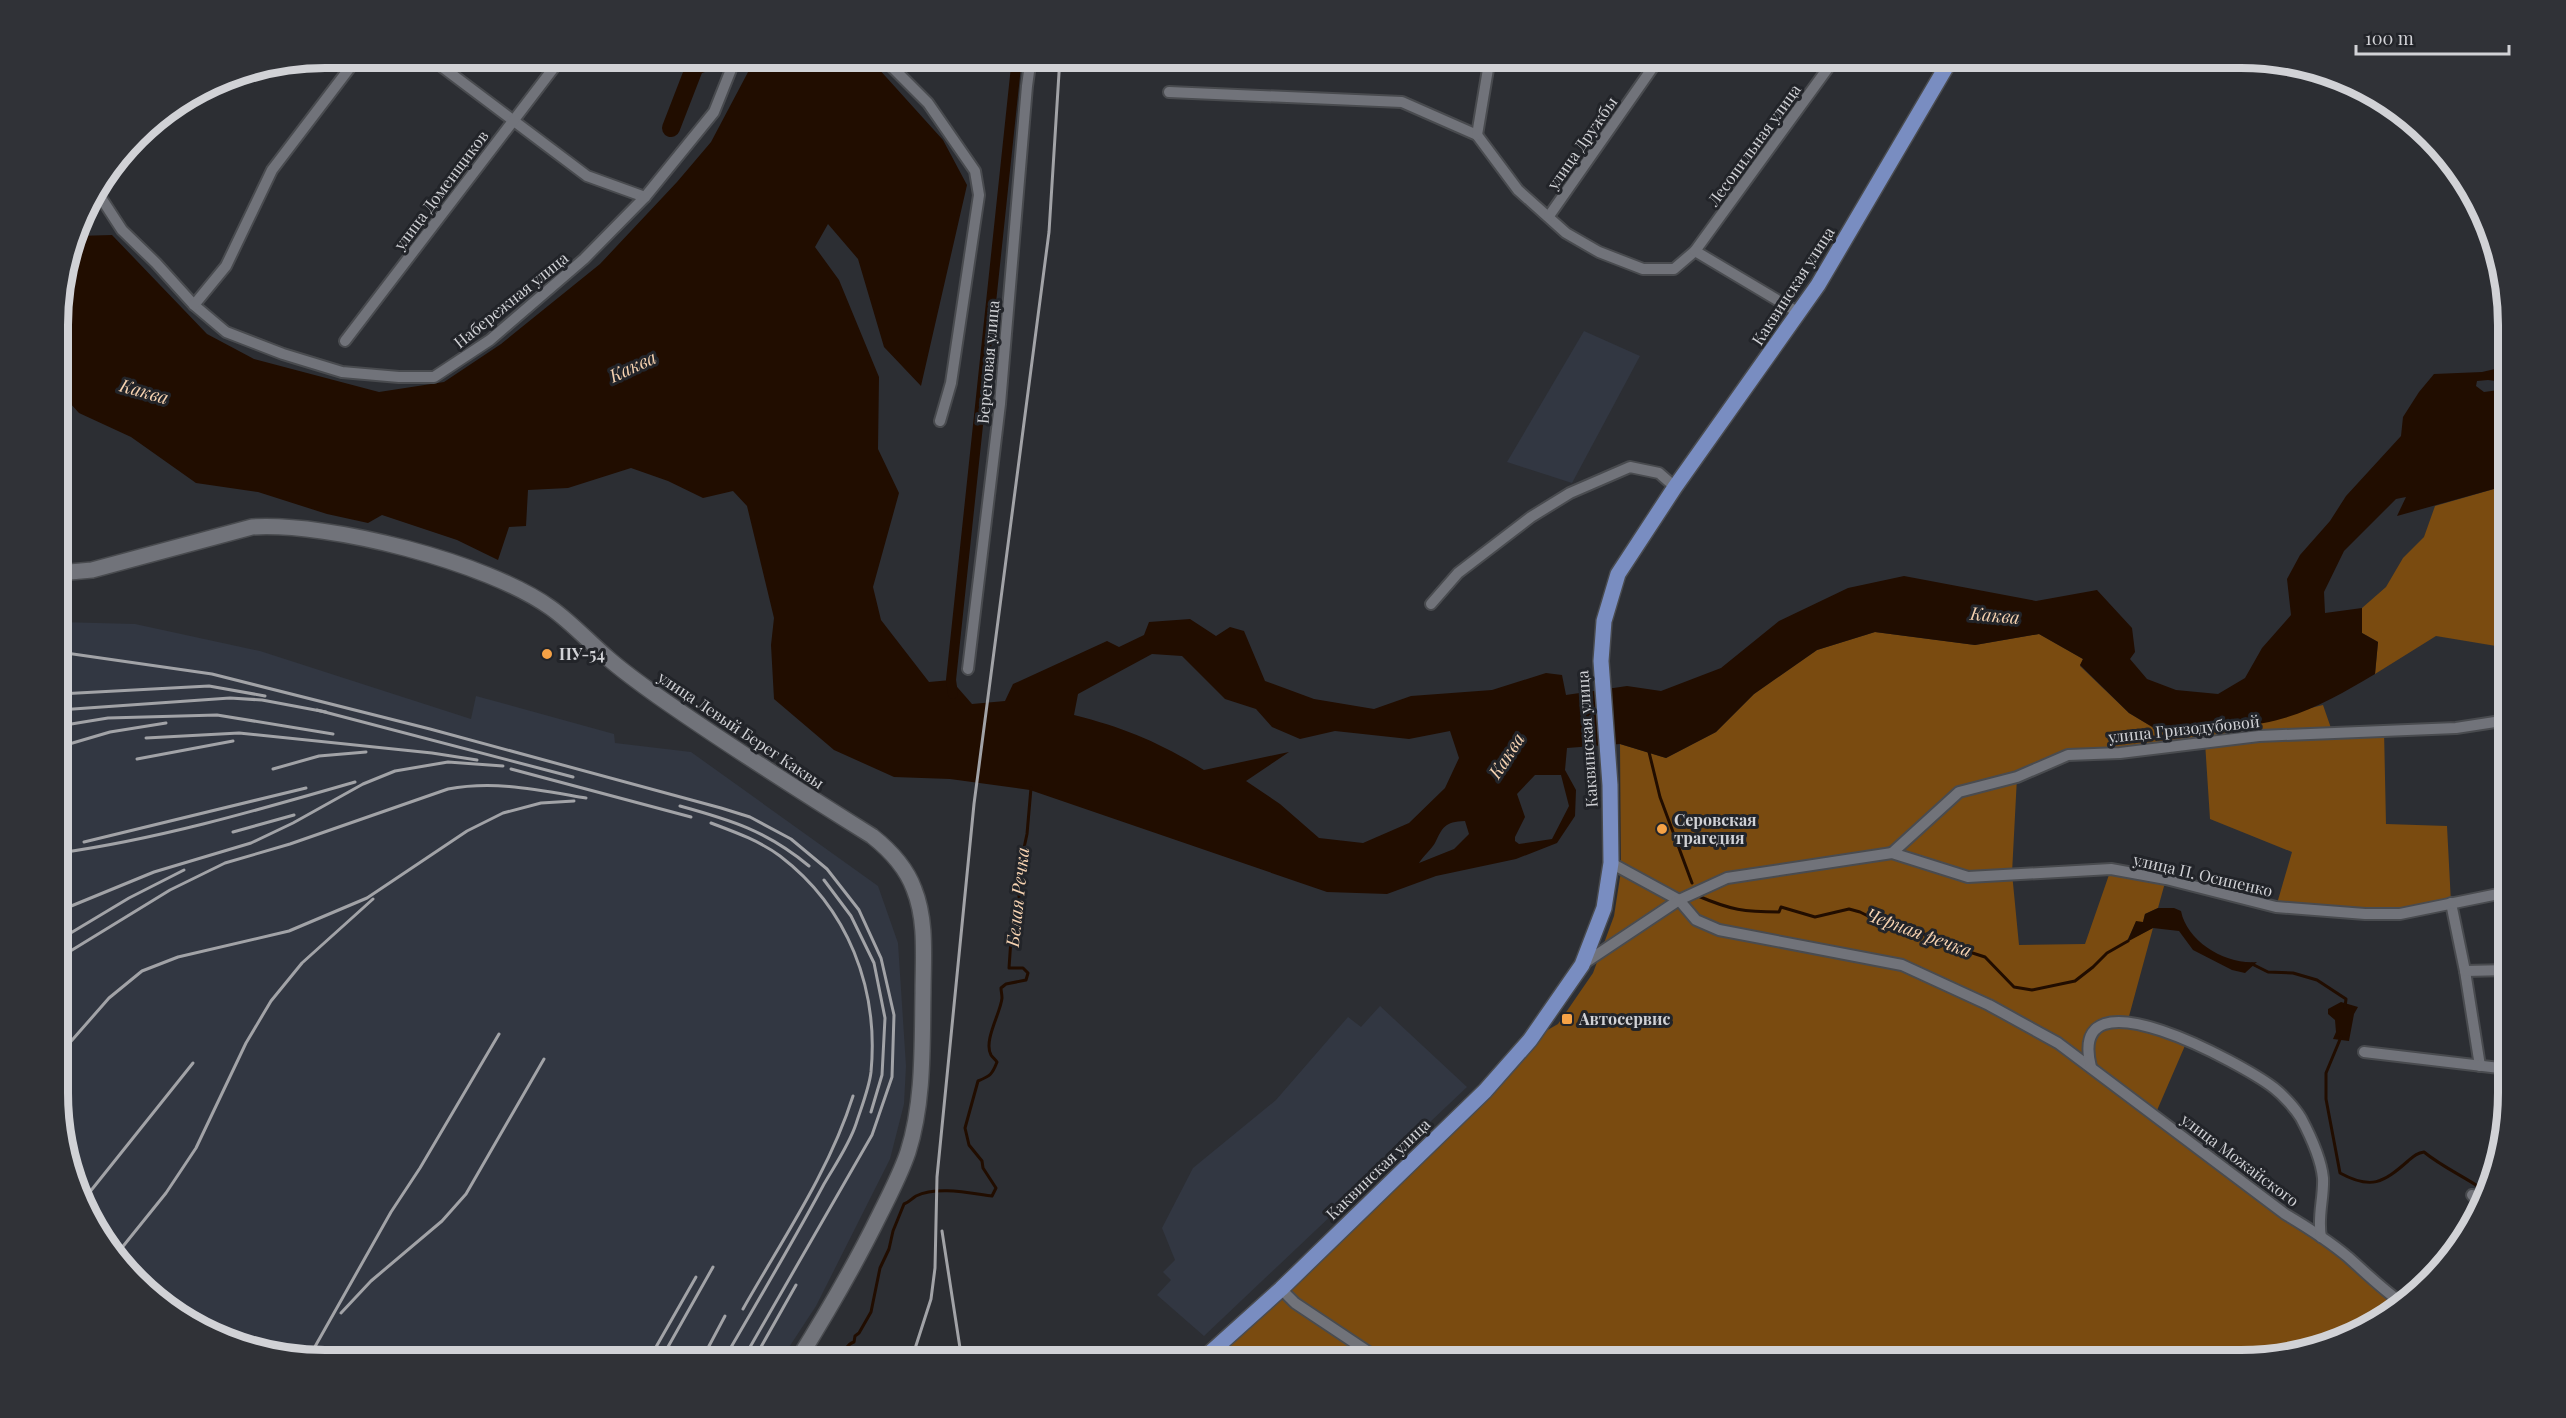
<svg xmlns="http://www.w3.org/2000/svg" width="2566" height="1418" viewBox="0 0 2566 1418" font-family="'Playfair Display',serif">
<rect width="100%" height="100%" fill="#2c2e33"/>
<g fill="#323742">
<path d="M1584 331 1640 356 1572 483 1507 462Z"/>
<path d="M59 622 135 624 260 651 471 719 476 696 614 734 615 743 691 752 878 886 898 943 906 1066 904 1104 890 1159 816 1306 780 1361H324L255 1352 191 1325 102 1243 59 1128Z"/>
<path d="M1380 1006 1467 1087 1204 1336 1157 1295 1171 1280 1163 1272 1175 1260 1162 1228 1193 1168 1276 1100 1348 1017 1361 1027Z"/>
</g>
<g fill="#7a4b10">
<path d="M2508 485V616L2496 646 2436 636 2375 674 2378 642 2362 633V608L2386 587 2403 558 2424 537 2435 506Z"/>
<path d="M1875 632 1975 645 2039 634 2083 659 2080 666 2129 713 2154 728 2209 723 2233 727 2323 705 2332 731 2384 730 2386 824 2447 826 2451 903 2400 914 2276 907 2292 852 2210 819 2205 742 2068 755 2017 777 2012 873 2019 945 2085 944 2111 869 2166 879 2158 908 2145 914 2143 922H2136L2127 941 2153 928 2128 1020 2187 1041 2155 1115 2402 1303C2367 1341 2308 1351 2259 1360L1201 1361 1530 1040 1558 1024 1593 973 1614 916 1621 871 1620 744 1666 758 1716 732 1754 694 1817 650Z"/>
</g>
<g fill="#210d00" fill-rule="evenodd">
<path d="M756 57H868L943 140 967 185 921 386 884 347 858 259 828 224 815 247 839 280 879 377 878 449 899 493 873 587 881 620 929 682 951 680 972 704 1005 701 1013 684 1107 641 1119 647 1144 635 1149 622 1190 619 1216 636 1230 627 1244 631 1265 681 1314 699 1374 709 1411 696 1492 690 1546 673 1562 675 1566 695 1627 686 1661 691 1721 668 1779 621 1848 588 1904 576 2036 601 2097 590 2132 628 2135 652 2130 659 2147 679 2176 690 2218 694 2245 678 2262 648 2291 615 2287 579 2300 555 2330 521 2346 496 2401 436 2403 417 2419 392 2434 374 2482 372 2508 366V485L2397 516 2406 497 2396 499 2344 551 2324 592 2325 613 2362 608V633L2378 642 2375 674C2323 705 2272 734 2209 723L2198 733 2154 728 2129 713 2080 665 2083 659 2039 634 1975 645 1875 632 1817 650 1754 694 1716 732 1666 758 1620 744 1567 748 1565 770 1576 790 1575 816 1557 843 1516 859 1436 876 1387 894 1327 892 1030 790 950 779 894 777 834 750 774 699 771 645 774 618 747 506 733 491 703 498 668 481 631 468 568 488 528 490 526 526 509 527 498 560 457 540 382 515 368 523 327 514 258 492 196 483 131 437 79 413 59 391V290L76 236 112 235 207 334 254 359 379 392 444 382 501 344 600 264 677 182 711 142ZM2488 380 2496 381 2500 385 2499 390 2484 392 2476 386 2477 381ZM1152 654 1182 656 1225 699 1256 709 1272 727 1300 739 1335 731 1409 739 1450 731 1459 758 1445 788 1409 823 1363 843 1319 838 1280 804 1246 781 1289 752 1204 770C1159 742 1125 728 1074 715L1078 694ZM1535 775H1561L1569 806 1552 839 1519 844 1515 841V837L1525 817 1517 794ZM1465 821 1469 834 1454 849 1419 863C1423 856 1431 850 1435 843 1443 827 1444 822 1465 821Z"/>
<path d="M2158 908H2174L2181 911C2187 942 2226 965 2257 962L2245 973 2232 970 2193 950 2179 931 2153 928 2127 942 2136 921 2143 922 2145 914Z"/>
<path d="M2341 1002 2358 1007 2354 1014 2349 1041 2333 1039 2336 1032 2335 1020 2328 1014V1009Z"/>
</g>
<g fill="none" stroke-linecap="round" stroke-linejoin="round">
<g stroke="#210d00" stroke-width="3">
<path d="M1649 752 1660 797 1692 883"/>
<path d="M1698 896C1731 910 1744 912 1779 912L1781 907 1815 917 1849 909 1860 912 1884 924 1947 940 1960 949 1985 957 2014 987 2032 990 2075 981 2093 967 2107 953 2128 941"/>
<path d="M2252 964 2268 972 2293 973 2317 980 2346 999 2345 1007"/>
<path d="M2341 1037 2326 1073V1099L2340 1173C2371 1190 2383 1183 2408 1161 2414 1156 2417 1153 2424 1152 2441 1166 2461 1175 2479 1187L2482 1180H2488"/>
<path d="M841 1361C842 1354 847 1344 854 1342L855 1336 859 1333 871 1312 880 1268 889 1249 893 1231 904 1204C910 1202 911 1199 916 1196 937 1186 969 1193 992 1196L996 1188 983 1168 982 1161 969 1145 965 1128 978 1081C990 1076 992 1075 997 1062 995 1059 993 1058 991 1055 983 1041 1001 1012 1002 998 1002 994 1001 991 1001 988L1006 984 1026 980 1028 973 1023 968H1009L1011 939 1019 906V871L1027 834 1031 788"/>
</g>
<path stroke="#210d00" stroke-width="10" d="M953 694 951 680 1017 57"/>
<path stroke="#210d00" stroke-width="18" d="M671 128 695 66 720 57"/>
<defs>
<g id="street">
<path d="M429 57 587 176 645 197"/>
<path d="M882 57 928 103 975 171 979 195 951 383 940 421"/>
<path d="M1169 92 1402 102 1477 135 1518 190 1566 233 1599 252 1643 269H1674L1695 251 1836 57"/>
<path d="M1477 135 1490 57"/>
<path d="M96 190 122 230 156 263 194 305 226 332 283 354 342 372 399 377H434L490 340 584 259 645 197 714 112 736 57"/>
<path d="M1549 216 1660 57"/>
<path d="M1695 251 1799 313"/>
<path d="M194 305 226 266 272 170 358 57"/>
<path d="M345 341 562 57"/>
<path d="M1431 604 1458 573 1531 517 1570 493 1630 467 1659 473 1675 487"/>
<path d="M968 669 1000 404 1027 86 1031 57"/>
<path d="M1892 853 1959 792 2017 777 2068 755 2120 753 2259 736 2456 728 2508 720"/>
<path d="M1611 863 1679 900 1696 920 1719 930 1902 965 1989 1005 2058 1043 2285 1214C2307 1227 2329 1241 2348 1257 2366 1273 2382 1289 2402 1303"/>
<path d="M2451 903 2465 971 2480 1066"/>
<path d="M1583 964 1679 900 1727 878 1892 853 1968 877 2111 869 2166 879 2276 907 2365 914H2400L2508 892"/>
<path d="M2465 971 2508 970"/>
<path d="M2364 1052 2508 1069"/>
<path d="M2091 1067C2065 965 2244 1065 2274 1088 2283 1095 2295 1108 2301 1118 2310 1135 2321 1158 2323 1178 2324 1198 2317 1217 2321 1237"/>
<path d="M2472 1195 2481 1202"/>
<path d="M1281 1289 1295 1303 1382 1361"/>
</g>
<path id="secondary" d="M59 573 92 570 252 527C329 522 487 562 551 608 572 623 589 642 609 659 625 673 642 685 659 697 729 746 800 791 872 836 891 851 906 867 914 889 927 921 923 959 923 993 922 1045 924 1102 908 1152 901 1173 890 1194 880 1214 855 1265 827 1313 797 1361"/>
<path id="primary" d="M1201 1361 1281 1289 1485 1091 1530 1040 1582 965 1604 908 1611 863 1610 785 1601 661 1604 621 1618 574 1675 487 1818 285 1952 57"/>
</defs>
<use href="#street" stroke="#494b4f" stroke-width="14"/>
<use href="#secondary" stroke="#494b4f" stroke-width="18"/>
<use href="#primary" stroke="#494b4f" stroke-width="18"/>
<use href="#street" stroke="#71737a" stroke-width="10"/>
<use href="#secondary" stroke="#71737a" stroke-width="15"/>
<use href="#primary" stroke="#798dc1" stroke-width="15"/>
<g stroke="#a2a3a7" stroke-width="3">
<path d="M59 652 212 674 430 729 721 808 750 817 791 839 827 869 859 910 881 958 894 1015 892 1077 872 1135 742 1361"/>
<path d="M59 694 209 686 265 696"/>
<path d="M59 710 230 698 262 700 326 712"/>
<path d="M317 710 573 777"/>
<path d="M59 726 108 718 217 715 333 734"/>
<path d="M146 738 239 733 432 753 477 760"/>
<path d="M59 747 110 732 166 723"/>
<path d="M137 759 233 741"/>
<path d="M273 769 319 756 366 752"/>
<path d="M511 769 691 817"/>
<path d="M680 806C731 820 767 831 809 866"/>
<path d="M711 823C735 832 760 841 780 856 848 908 879 988 871 1072 869 1089 861 1108 856 1124 849 1145 835 1165 824 1184 792 1244 757 1302 723 1361"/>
<path d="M233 832 294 815"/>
<path d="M84 842 306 788"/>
<path d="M59 853C159 839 258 810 355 782"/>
<path d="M824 880 851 916 874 963 885 1018 882 1075 871 1112"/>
<path d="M59 911 154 872 251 843 293 823 363 784 395 771 448 762 503 766"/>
<path d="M59 940 129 898 184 870"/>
<path d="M59 958 170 890 225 863 290 844 448 789C495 780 539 790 586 798"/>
<path d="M59 1055 109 998 142 971 178 957 289 931 367 898 467 831 503 813 541 803 574 801"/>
<path d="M85 1198 193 1063"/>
<path d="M942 1231 962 1361"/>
<path d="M116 1255 166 1193 196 1148 246 1043 271 1001 302 963 373 899"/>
<path d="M743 1309C782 1240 829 1172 853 1096"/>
<path d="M341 1313 371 1281 442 1221 466 1194 544 1059"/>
<path d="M308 1359 391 1212 420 1168 499 1034"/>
<path d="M648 1361 696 1277"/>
<path d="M660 1361 713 1267"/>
<path d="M701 1361 725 1316"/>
<path d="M753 1361 796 1285"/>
<path d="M911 1361 931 1299 935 1268 937 1177 974 804 1049 232 1060 57"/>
</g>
</g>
<g fill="#f6a246" stroke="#222429" stroke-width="2">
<circle cx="547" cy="654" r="6"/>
<circle cx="1662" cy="829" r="6"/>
<rect x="1561" y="1013" width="12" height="12" rx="3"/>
</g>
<g text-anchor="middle" stroke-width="6" stroke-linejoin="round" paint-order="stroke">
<g font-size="16" fill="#d1d2d6" stroke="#222429">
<text transform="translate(1582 143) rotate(-55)" y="6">улица Дружбы</text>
<text transform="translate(1754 145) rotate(-54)" y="6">Лесопильная улица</text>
<text transform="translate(441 190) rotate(-53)" y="6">улица Доменщиков</text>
<text transform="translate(1793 286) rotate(-57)" y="6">Каквинская улица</text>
<text transform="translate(511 300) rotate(-39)" y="6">Набережная улица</text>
<text transform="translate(988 362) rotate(-85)" y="6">Береговая улица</text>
<text transform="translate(2184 729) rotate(-6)" y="6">улица Гризодубовой</text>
<text transform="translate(741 730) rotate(34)" y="6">улица Левый Берег Каквы</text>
<text transform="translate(1587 739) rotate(-94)" y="6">Каквинская улица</text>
<text transform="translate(2203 875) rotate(13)" y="6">улица П. Осипенко</text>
<text transform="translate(2240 1160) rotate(37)" y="6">улица Можайского</text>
<text transform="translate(1378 1169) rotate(-44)" y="6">Каквинская улица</text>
</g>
<g font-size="16" font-weight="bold" fill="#d1d2d6" stroke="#222429" text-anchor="start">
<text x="559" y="660">ПУ-54</text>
<text x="1674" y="826">Серовская<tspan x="1674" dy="18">трагедия</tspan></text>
<text x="1579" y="1025">Автосервис</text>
</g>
<g font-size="18" font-style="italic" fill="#f7d3b1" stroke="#222429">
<text transform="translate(633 367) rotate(-25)" y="6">Каква</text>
<text transform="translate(144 392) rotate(16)" y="6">Каква</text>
<text transform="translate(1995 616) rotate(5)" y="6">Каква</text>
<text transform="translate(1507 756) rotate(-57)" y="6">Каква</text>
<text transform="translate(1018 897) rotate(-84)" y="6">Белая Речка</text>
<text transform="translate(1919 933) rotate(20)" y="6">Черная речка</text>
</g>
</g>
<path d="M0 0H2566V1418H0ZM325 68H2241A257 257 0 0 1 2498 325V1093A257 257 0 0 1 2241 1350H325A257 257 0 0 1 68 1093V325A257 257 0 0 1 325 68Z" fill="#303237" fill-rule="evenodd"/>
<path fill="none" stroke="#d1d2d6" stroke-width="8" d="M325 68H2241A257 257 0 0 1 2498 325V1093A257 257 0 0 1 2241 1350H325A257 257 0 0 1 68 1093V325A257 257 0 0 1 325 68Z"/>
<path d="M2356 45v9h153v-9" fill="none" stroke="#d1d2d6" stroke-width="3"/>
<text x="2365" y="45" font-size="18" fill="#d1d2d6" stroke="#222429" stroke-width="4.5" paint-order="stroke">100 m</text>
</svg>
